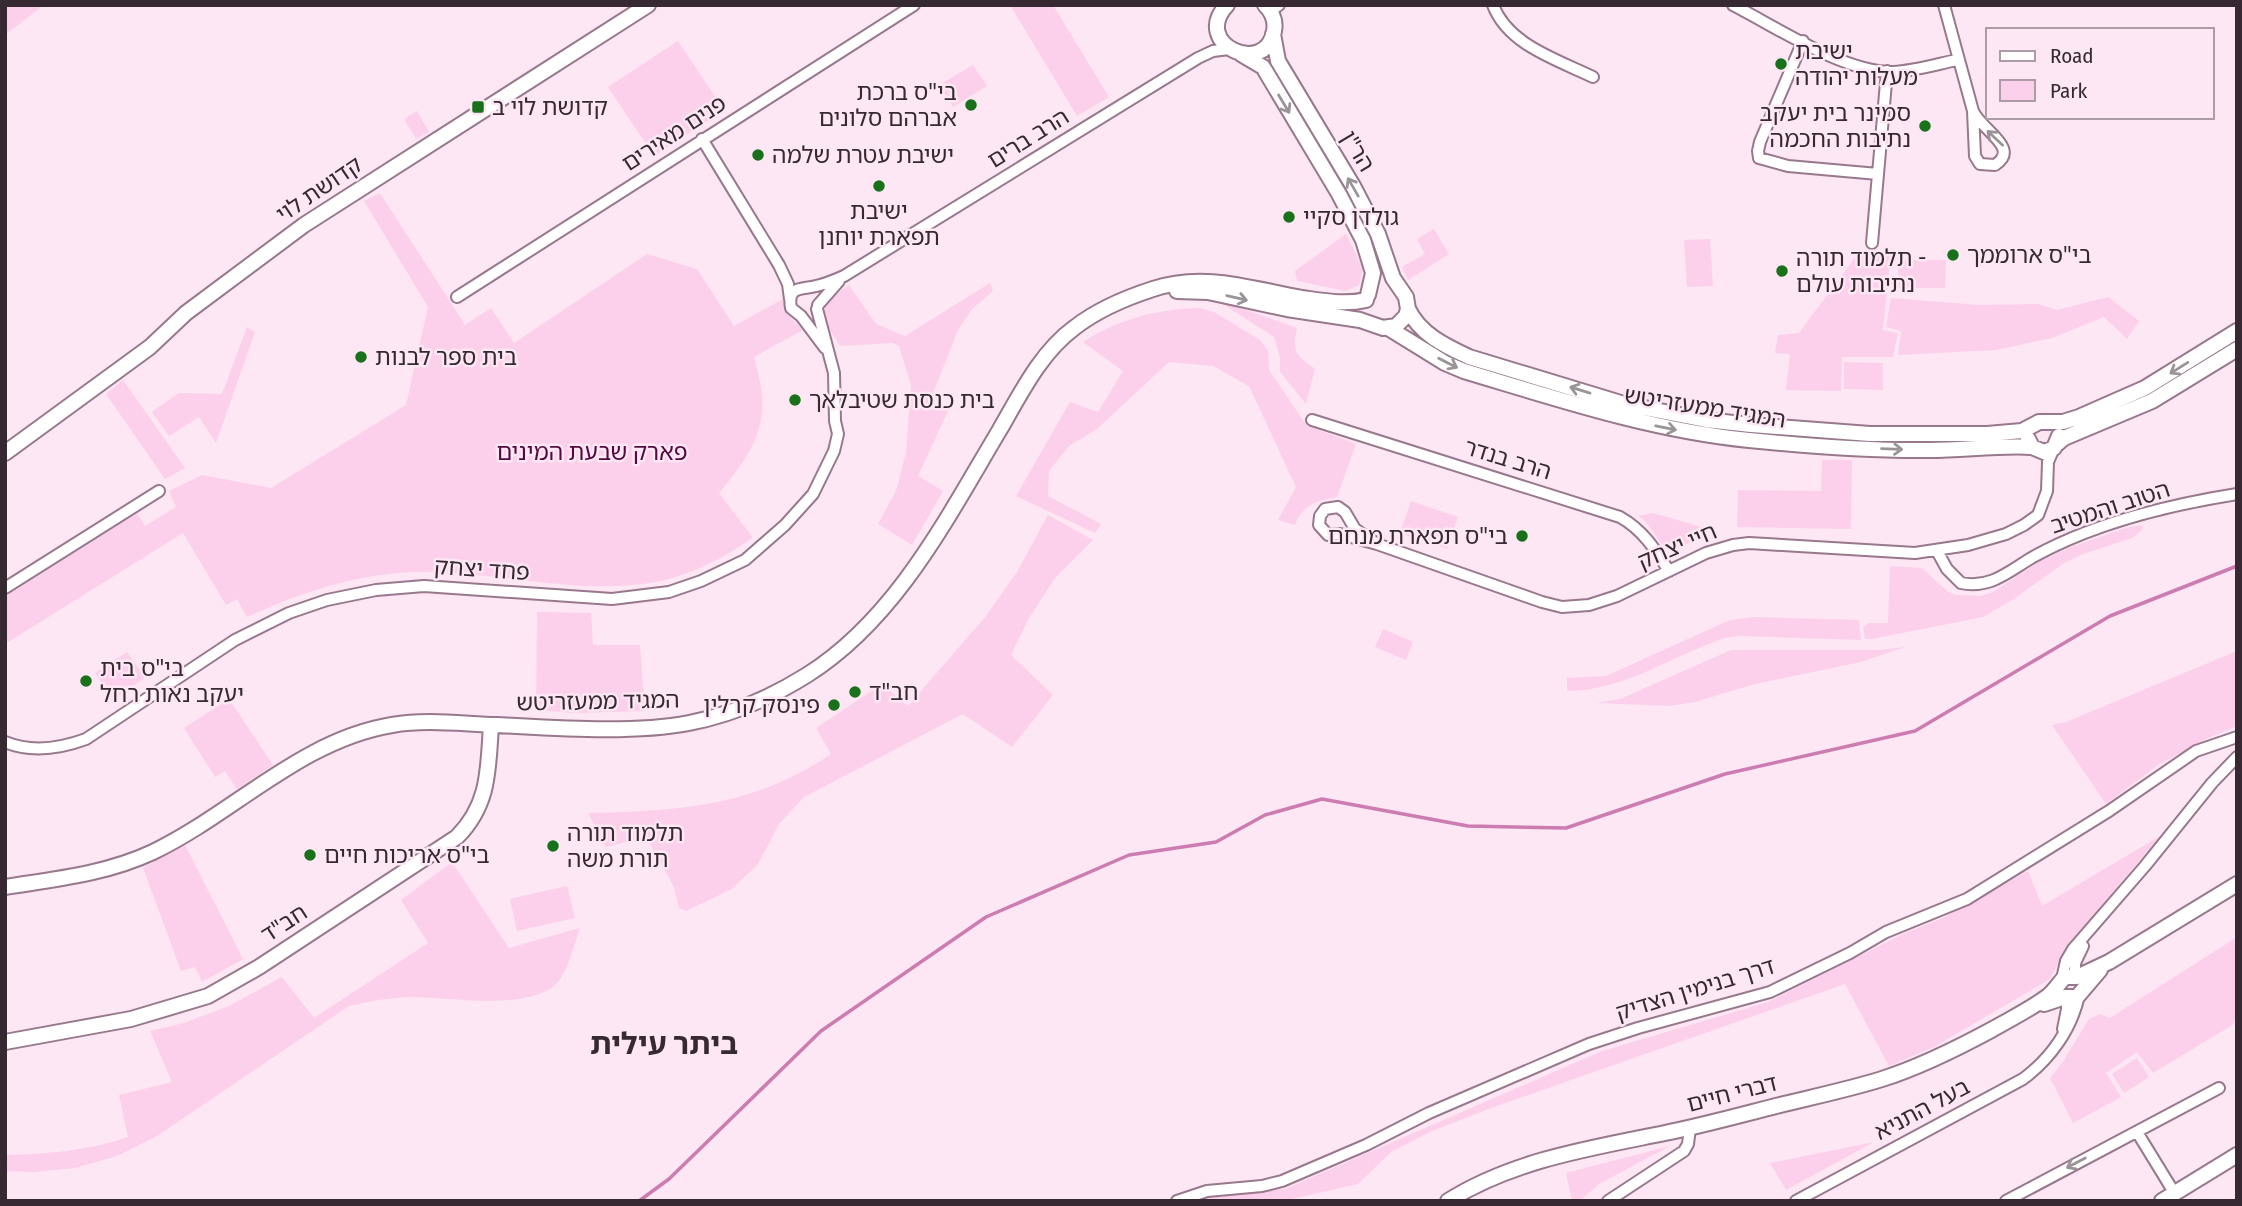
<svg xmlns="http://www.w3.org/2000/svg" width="2242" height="1206" font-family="'Fira Sans Condensed','Noto Sans Hebrew',sans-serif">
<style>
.green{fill:#fccfeb}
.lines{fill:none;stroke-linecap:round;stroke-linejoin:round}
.stream{stroke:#cc7cb0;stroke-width:3.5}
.minor-casing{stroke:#98788c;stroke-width:14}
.tertiary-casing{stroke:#98788c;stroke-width:18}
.minor{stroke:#fff;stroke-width:10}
.tertiary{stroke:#fff;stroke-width:14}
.oneway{stroke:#9a9498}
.poi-dot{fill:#19711c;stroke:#fde7f4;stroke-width:2.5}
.labels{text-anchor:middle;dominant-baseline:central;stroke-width:5;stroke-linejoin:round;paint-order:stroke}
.poi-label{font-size:23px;fill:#362931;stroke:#fde7f4;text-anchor:start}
.street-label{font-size:23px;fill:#362931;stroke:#fde7f4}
.park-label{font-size:23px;fill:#530940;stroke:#fde7f4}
.district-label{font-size:30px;font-weight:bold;fill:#362931;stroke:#fde7f4}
</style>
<rect width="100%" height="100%" fill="#fde7f4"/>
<!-- green -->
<path class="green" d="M5,5H44L5,35Z
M1010,5H1053L1109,97L1077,116Z
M678,41L724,110L654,156L608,87Z
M973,65L987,86L953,107L939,85Z
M417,111L429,132L416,139L404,119Z
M380,193L465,325L491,308L514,343L647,254L697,269L734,326L783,299L787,314L803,330L754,357C757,370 761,383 762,395C766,434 743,465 719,493L753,538C724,557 692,575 656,582C584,595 510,575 438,572C368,570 309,589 247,617L237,599L226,605L183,533L5,644V597L137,513L145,526L176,507L169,491L202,475L271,488L406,405L428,307L364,201Z
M1434,229L1449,254L1408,280L1402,267L1425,254L1417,239Z
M1346,234L1363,269L1359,285L1346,291L1297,281L1295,271Z
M1710,239L1713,286L1687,287L1684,240Z
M1891,251L1883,330L1898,333L1893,357H1842L1841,391L1786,390L1790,354L1775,353L1778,335L1799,333L1859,252Z
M1898,260H1946L1945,288H1898Z
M990,283L993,291L972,309L958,330L930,401L948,411L918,476L943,491L912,545L878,524L896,491L906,452L911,385L899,346L893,343L840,346C820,314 815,308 849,285L876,324L905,336Z
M2108,297L2139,321L2127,339L2104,317L2052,338L1996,350L1898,355L1901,331L1886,327L1891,298L1979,305L2038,304L2057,310Z
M1215,299L1297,328C1292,351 1295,355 1315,369L1306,404L1280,372V357L1274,337Z
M1200,308L1214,312L1260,340L1268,351L1269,370L1307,426L1356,444L1337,497C1315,502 1304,503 1295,525L1278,520L1296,487L1249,386L1213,366L1169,362L1097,429L1069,446L1049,471L1048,496L1101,524L1095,533L1016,496L1070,402L1098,412L1123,371L1083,342C1119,319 1157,309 1200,308Z
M247,327L255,332L216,443L199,417L169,436L152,412L179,393L222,394Z
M1844,362L1883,363V390L1844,389Z
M123,380L185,468L165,479L106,394Z
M1822,460H1852L1851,529L1737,527L1738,490L1821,491Z
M1411,501L1458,517L1447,549L1400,533Z
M1653,513L1698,526L1707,534L1674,550C1658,550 1655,526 1638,516Z
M1048,515L1093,540L1055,578L1028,620L1011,655L1053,695L1012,747L963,714L804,797L779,824L758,864L732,889L686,911L679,908L674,887L646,837L606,847L588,813C679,811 753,807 831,754L816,728L882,684L908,706L986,616L1017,572Z
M2142,525L2143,529L2132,538L2083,554L2064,563L2014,599L1983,617L1872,639H1865L1863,627L1869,623H1888L1890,566L1922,568L1948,592L1956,595L1981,596L1993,592L2040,561L2069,548L2125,528Z
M537,612L591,613L593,645H640L645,711L574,713L536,710Z
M1754,617L1859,620L1861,640L1740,636L1725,638C1673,655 1624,691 1567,691V678L1606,676L1730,620Z
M1383,629L1413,642L1406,660L1375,647Z
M1905,647L1861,662L1755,684L1695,702L1669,706L1597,703L1620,699L1731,650H1880Z
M2237,651V726L2206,739L2158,765L2106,804L2052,725L2066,722Z
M127,652L145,678L113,699L95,673Z
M229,699L273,765L237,789L225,771L215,777L184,728Z
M2160,836L2068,945L2050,979L1934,1047L1889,1066L1845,984L1491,1108L1432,1131L1391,1152L1358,1184L1283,1201H1198L1216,1196L1285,1189L1602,1051L1768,1002L1903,934L1943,918L2028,871L2042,906Z
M185,845L243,959L202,982L195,967L181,971L143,868Z
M452,862L509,948L580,928C574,944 570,965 560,979C537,1014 446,996 408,997C388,998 369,1001 349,1006L157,1136L117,1156L75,1168L34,1172L5,1171V1155C47,1154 88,1151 128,1137L119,1095L172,1082L150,1031L184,1023L229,1006L282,977L314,1018L428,943L401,900Z
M567,886L575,918L517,931L510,899Z
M2237,937V1010L2234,1024L2153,1073L2137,1052L2106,1073L2121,1097L2073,1123L2050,1078L2062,1063L2089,1019L2100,1014L2110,1018Z
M2137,1058L2149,1077L2124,1093L2112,1074Z
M1874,1142L1786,1190L1770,1163Z
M1670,1146L1599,1184L1580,1201H1572L1566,1173Z"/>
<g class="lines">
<!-- stream -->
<path class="stream" d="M639,1201L669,1179L821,1031L986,917L1129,855L1216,842L1265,815L1322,799L1468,826L1566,828L1725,774L1915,731L2110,616L2237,566"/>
<!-- minor casing -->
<g class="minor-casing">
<path id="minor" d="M1493,5C1508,45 1558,60 1593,77
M1733,5C1776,27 1845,73 1893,72C1914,71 1937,64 1957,60
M1944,5L1973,111C1982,131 2021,148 1995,165L1980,164L1975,156L1973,111
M1270,11L1279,5
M1803,41L1760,142L1758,151L1759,158L1788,166L1878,174
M702,139L779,265L788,284L790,299
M1872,243L1887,71
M457,297L914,5
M818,305L839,281
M825,348L801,316L791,308C787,285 802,290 816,286C826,284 835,280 844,276L1198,58L1213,51L1229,49
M1312,420L1620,517C1643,530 1655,549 1669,571
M1377,544L1355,529L1345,512L1338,507L1325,509L1320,516L1319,525L1328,535L1340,534L1377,544L1542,602L1562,607L1589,605L1617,596L1706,553L1733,545L1749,543L1915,553L1968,545L2006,534L2024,525L2038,515L2047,491L2048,462L2054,448
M1937,551L1947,569L1961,583C1991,589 2009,571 2033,557C2094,523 2168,505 2237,494
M5,588L159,491
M5,742C32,753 59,749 86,739L235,640L289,613L327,600L376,590L424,586L612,599L669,592L701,581L745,560L785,525L813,494L834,451L838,434L835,421L834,373L817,309
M2075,976V963L2083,946
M2062,979L2066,961L2073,949L2145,866L2212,783L2237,757
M2063,1029L2067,1009V998
M2137,1132L2175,1194
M1177,1201L1207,1191L1262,1186L1282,1181L1366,1145L1429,1113L1589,1044L1638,1028L1770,992L1850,953L1886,932L1967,899L2109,811L2196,751L2237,737
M1608,1201L1684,1151L1688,1144L1690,1128
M1796,1201L2023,1079C2050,1059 2072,1029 2079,995
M2006,1201L2219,1088"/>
</g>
<!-- tertiary casing -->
<g class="tertiary-casing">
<path id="tertiary" d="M1227,5C1190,44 1266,78 1274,31C1276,21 1272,12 1265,5
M1241,54L1263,67L1339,194L1363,240L1373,273L1368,295
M1177,291L1208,292L1287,309L1360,320L1383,328L1396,326L1406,316L1408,309L1406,297L1393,278L1378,234L1353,186L1278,61L1273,34
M1408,309C1420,334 1445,346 1469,357L1624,404L1706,420L1751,425L1870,434H1987L2022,431L2039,422H2063L2079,417L2145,388L2237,331
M1390,329L1445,363L1464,371C1558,399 1650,430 1749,440C1809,446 1870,451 1930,450C1964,450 1998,445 2032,447
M2028,439L2032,447L2044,452L2054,448L2059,436
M2057,444L2064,438L2152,401L2237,349
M5,453L150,347L186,313L304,225L648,5
M5,887C56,879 106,874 153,852C234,813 301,740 392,725C427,719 462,724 497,725C555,728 632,734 689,723C730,715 772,697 807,675C896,619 947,518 999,431C1020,395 1040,353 1074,328C1097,310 1125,298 1153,289C1205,272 1251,289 1302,298C1324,301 1345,305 1366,300
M2044,1004L2065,997H2077L2100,970
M5,1042L131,1019L208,996L259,967L457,837C490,804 488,768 491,725
M1448,1201C1513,1160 1591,1148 1665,1133C1705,1125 1744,1114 1784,1104C1817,1096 1850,1089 1882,1079C1920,1067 1958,1048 1993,1029C2012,1018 2031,1009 2048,996C2055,990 2059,983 2065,977H2077L2109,962L2237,884
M2162,1201L2237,1155"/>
</g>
<!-- minor -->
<use href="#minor" class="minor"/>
<!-- tertiary -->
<use href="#tertiary" class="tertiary"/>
</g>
<!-- one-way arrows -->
<defs><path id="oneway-shaft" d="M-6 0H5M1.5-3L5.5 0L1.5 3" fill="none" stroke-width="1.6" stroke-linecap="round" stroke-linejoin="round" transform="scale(1.75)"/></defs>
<g class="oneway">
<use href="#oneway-shaft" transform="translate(1284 104) rotate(59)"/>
<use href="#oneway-shaft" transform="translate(1995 138) rotate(-137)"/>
<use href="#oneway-shaft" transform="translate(1353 187) rotate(-120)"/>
<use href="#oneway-shaft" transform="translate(1237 298) rotate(13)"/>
<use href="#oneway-shaft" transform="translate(1448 363) rotate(27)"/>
<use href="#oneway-shaft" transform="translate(2179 368) rotate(148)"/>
<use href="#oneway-shaft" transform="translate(1580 390) rotate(-163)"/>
<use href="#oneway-shaft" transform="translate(1666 428) rotate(11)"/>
<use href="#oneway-shaft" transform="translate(1892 449) rotate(2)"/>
<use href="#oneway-shaft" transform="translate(2076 1163) rotate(152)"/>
</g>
<!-- markers -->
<g class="poi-dot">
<circle cx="1781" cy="64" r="7"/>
<circle cx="971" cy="105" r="7"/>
<rect x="471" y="100" width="14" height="14" rx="3.5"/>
<circle cx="1925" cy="126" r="7"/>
<circle cx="758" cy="155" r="7"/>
<circle cx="879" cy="186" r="7"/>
<circle cx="1289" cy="217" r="7"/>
<circle cx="1953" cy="255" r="7"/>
<circle cx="1782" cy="271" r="7"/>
<circle cx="361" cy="357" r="7"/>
<circle cx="795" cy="400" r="7"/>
<circle cx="1522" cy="536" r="7"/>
<circle cx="86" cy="681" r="7"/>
<circle cx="855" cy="692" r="7"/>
<circle cx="834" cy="705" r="7"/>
<circle cx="553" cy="846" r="7"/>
<circle cx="310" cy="855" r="7"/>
</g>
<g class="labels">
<!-- poi labels -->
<g class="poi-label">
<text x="1795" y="51">ישיבת<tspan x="1795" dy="26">מעלות יהודה</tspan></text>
<text x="957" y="92" text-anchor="end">בי"ס ברכת<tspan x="957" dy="26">אברהם סלונים</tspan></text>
<text x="492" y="107">קדושת לוי ב</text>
<text x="1911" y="113" text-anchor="end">סמינר בית יעקב<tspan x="1911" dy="26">נתיבות החכמה</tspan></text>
<text x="772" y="155">ישיבת עטרת שלמה</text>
<text x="879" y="211" text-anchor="middle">ישיבת<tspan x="879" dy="26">תפארת יוחנן</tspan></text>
<text x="1303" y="217">גולדן סקיי</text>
<text x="1967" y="255">בי"ס ארוממך</text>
<text x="1796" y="258">תלמוד תורה -<tspan x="1796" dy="26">נתיבות עולם</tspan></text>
<text x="375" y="357">בית ספר לבנות</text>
<text x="809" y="400">בית כנסת שטיבלאך</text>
<text x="1508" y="536" text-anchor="end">בי"ס תפארת מנחם</text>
<text x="100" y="668">בי"ס בית<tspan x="100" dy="26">יעקב נאות רחל</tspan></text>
<text x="869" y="692">חב"ד</text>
<text x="820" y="705" text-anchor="end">פינסק קרלין</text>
<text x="567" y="833">תלמוד תורה<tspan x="567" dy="26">תורת משה</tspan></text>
<text x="324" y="855">בי"ס אריכות חיים</text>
</g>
<!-- street labels -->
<g class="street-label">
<text transform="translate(674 133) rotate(-33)">פנים מאירים</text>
<text transform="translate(1028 138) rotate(-32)">הרב ברים</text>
<text transform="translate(1358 151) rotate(59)">הר"ן</text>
<text transform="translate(319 189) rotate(-34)">קדושת לוי</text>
<text transform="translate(1705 407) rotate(9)">המגיד ממעזריטש</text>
<text transform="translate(1508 459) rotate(17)">הרב בנדר</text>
<text transform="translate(2110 507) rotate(-18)">הטוב והמטיב</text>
<text transform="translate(1677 546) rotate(-23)">חיי יצחק</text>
<text transform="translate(482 569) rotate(4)">פחד יצחק</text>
<text transform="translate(598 701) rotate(-1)">המגיד ממעזריטש</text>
<text transform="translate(284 923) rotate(-33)">חב"ד</text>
<text transform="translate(1695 989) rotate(-17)">דרך בנימין הצדיק</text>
<text transform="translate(1732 1093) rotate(-14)">דברי חיים</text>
<text transform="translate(1922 1109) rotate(-28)">בעל התניא</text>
</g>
<!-- park labels -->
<g class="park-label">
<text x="592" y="452">פארק שבעת המינים</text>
</g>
<!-- district labels -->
<g class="district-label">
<text x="664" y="1044">ביתר עילית</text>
</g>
</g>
<!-- border -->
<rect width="2242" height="1206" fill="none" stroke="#362931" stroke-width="14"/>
<!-- legend -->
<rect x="1986" y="28" width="228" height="91" fill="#fde7f4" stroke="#ad9ba6" stroke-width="2"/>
<rect x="2000" y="51" width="35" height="10" fill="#ffffff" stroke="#ad9ba6" stroke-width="2"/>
<text x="2050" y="63" font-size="21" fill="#362931">Road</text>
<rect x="2000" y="80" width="35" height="21" fill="#fccfeb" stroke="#ad9ba6" stroke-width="2"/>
<text x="2050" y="98" font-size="21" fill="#362931">Park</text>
</svg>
